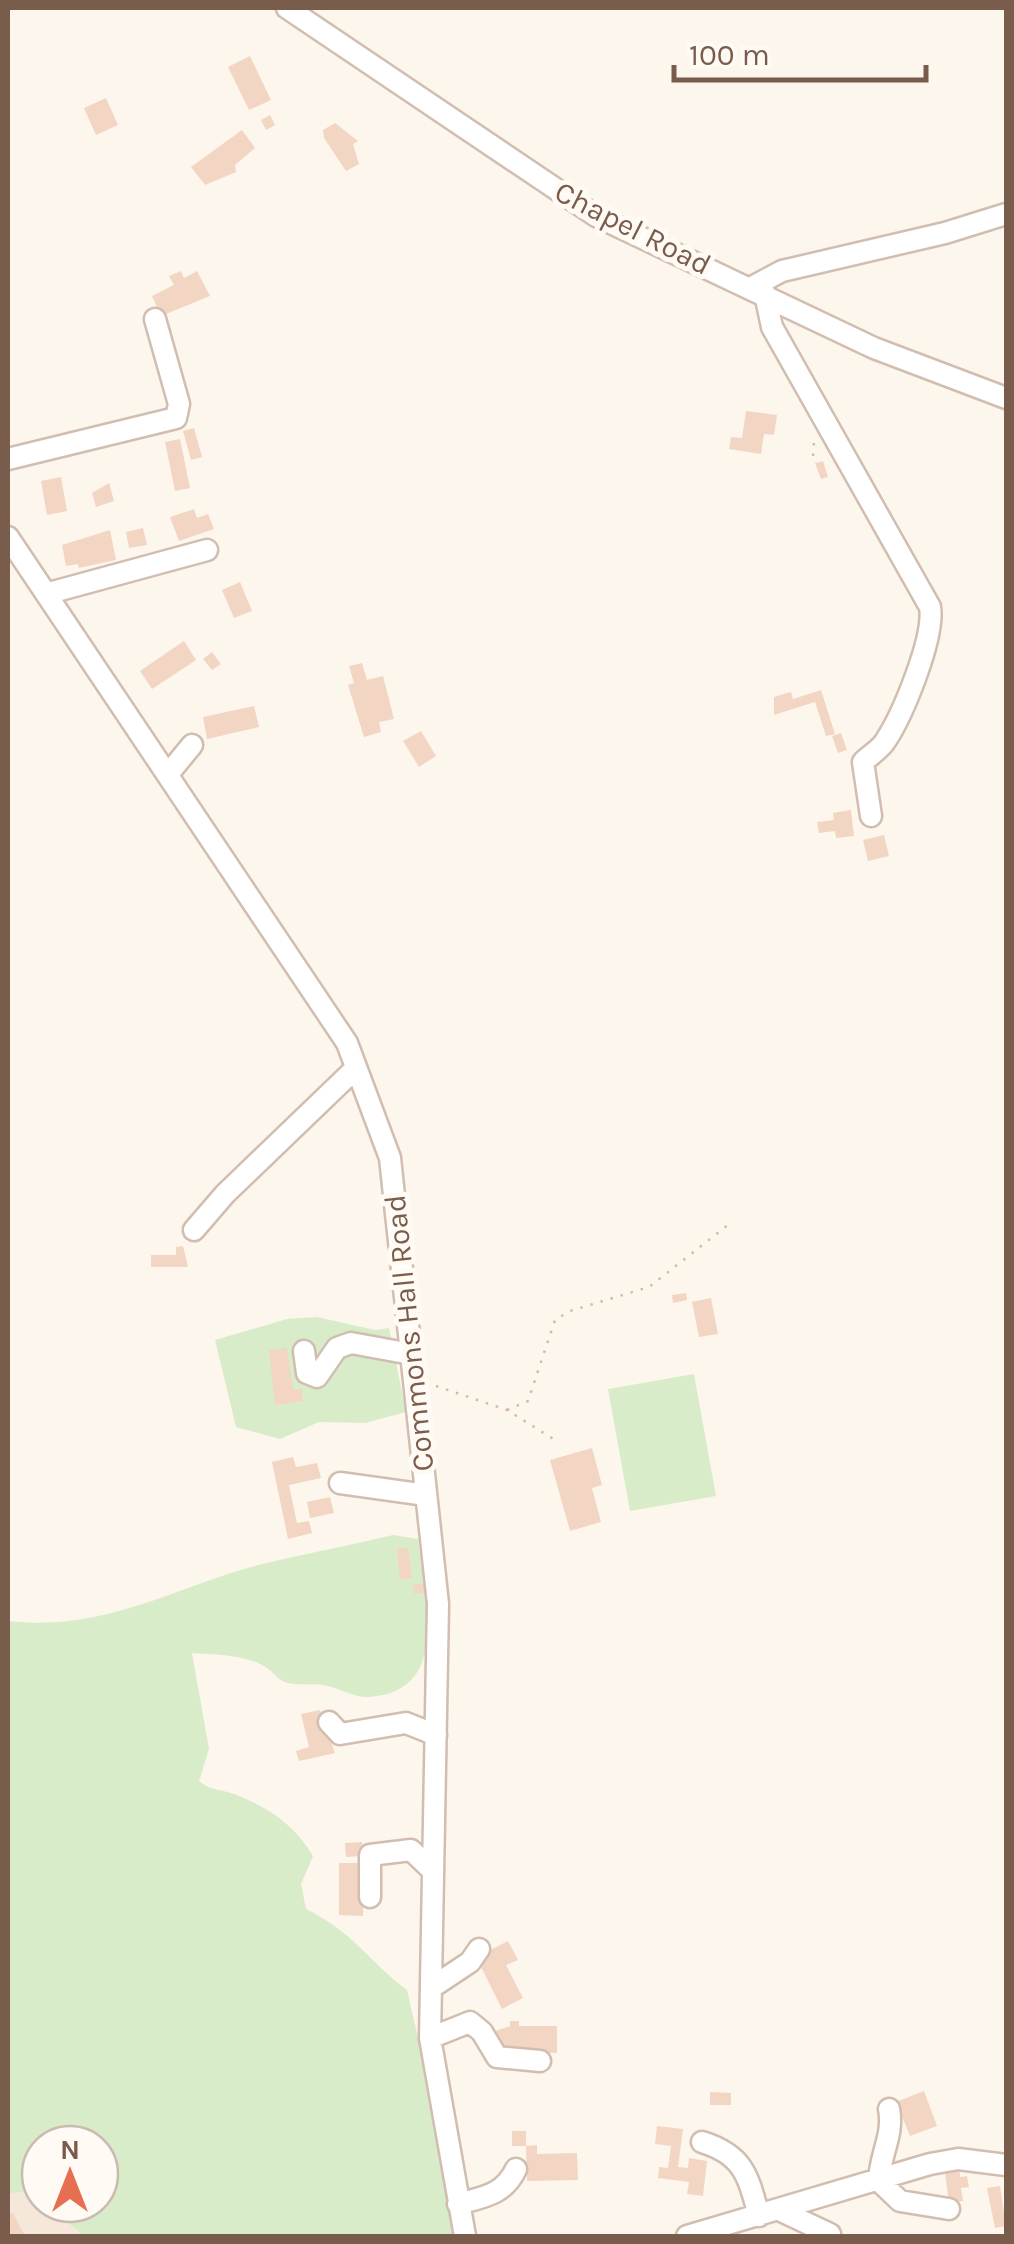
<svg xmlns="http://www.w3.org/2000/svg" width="1014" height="2244" font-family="Karla,sans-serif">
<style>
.residential{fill:#f5e8da}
.green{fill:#d8ecc9}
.building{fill:#f3d5c3}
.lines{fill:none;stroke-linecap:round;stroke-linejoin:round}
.minor-casing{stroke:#d1beb0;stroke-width:25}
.path{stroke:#d9b8a5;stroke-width:2.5;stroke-dasharray:2.5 8;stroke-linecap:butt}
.minor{stroke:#fff;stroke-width:20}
.labels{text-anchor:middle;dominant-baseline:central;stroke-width:10;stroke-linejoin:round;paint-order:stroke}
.street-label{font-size:30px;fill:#7a5c4d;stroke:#fffaf3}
</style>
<rect width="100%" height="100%" fill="#fdf6ec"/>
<!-- residential -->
<path class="residential" d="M8,2162L40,2179V2204H86L146,2236H8Z"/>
<!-- green -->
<path class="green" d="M317,1317L375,1330L389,1328L406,1412L365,1423L319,1422L280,1439L236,1427L215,1340L287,1319Z
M694,1374L716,1496L630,1511L608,1389Z
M393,1535L418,1539C424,1596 453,1692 369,1697C355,1698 338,1688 324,1685C312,1683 296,1686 285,1682C278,1680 273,1672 267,1668C245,1654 217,1655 192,1653L209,1749L199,1781C211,1791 220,1789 234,1794C268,1807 295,1825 313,1856L301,1884L306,1909C355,1933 368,1961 407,1990L464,2236H85L43,2204H100V2144H40V2202L27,2192L8,2193V1621C104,1632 170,1589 258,1565C303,1554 348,1546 393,1535Z"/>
<!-- building -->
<path class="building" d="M250,56L271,100L249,110L228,67Z
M106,98L118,125L96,135L84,108Z
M270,115L275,125L266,130L261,120Z
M335,123L358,141L353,144L359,164L346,171L324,138L323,130Z
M242,130L255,148L235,165L236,172L205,185L191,167Z
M181,271L184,278L197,271L210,296L161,316L152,296L174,285L169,276Z
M746,411L777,415L774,435L764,434L761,454L729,449L731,437L742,438Z
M194,428L202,457L191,460L183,431Z
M180,439L190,488L175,491L165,442Z
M823,461L828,477L821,479L815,463Z
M61,477L67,511L47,515L41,481Z
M109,483L114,501L96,507L92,493Z
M194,509L197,518L208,514L214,529L179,541L170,517Z
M143,528L147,545L129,548L126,532Z
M110,530L116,560L79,568L78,564L66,566L62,545Z
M240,582L252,611L234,618L222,590Z
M184,641L196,660L152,689L140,671Z
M212,652L221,664L212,670L203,659Z
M362,663L367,680L383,676L394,719L379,722L381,732L364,737L348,685L354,683L349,666Z
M821,690L835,734L826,736L815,702L774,715V697L791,692L793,699Z
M254,706L259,727L207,739L203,717Z
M421,731L436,756L419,767L403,741Z
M841,733L847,750L838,753L832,736Z
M851,810L854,836L836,838L835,831L819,833L817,822L834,820L833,813Z
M884,835L889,856L868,861L863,840Z
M183,1246L188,1267H151V1255H176V1247Z
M686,1293L687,1300L673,1303L672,1295Z
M711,1298L718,1334L699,1337L692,1302Z
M287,1348L293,1390L302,1389L303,1401L275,1405L269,1350Z
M592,1448L602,1485L592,1488L601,1522L570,1531L550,1460Z
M293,1457L296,1467L317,1463L321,1478L289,1485L297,1523L309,1521L312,1533L288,1539L272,1462Z
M330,1497L334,1513L310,1518L307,1502Z
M408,1548L412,1578L400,1579L397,1549Z
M427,1582L429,1591L414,1594L413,1585Z
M320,1710L335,1753L299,1761L296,1751L309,1747L301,1714Z
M362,1842L363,1856L346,1857L345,1843Z
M339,1863H364L363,1916L339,1915Z
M508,1941L518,1960L506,1965L523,1998L502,2009L476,1957Z
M510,2021H519V2026H557V2053H502V2046H493L492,2032L510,2026Z
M924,2091L937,2126L910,2136L896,2102Z
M710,2092L731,2093V2105H710Z
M657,2126L683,2129L678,2167L688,2168L689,2158L707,2161L703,2196L687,2194L689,2182L658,2178L659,2167L668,2168L671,2146L655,2144Z
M512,2131H526V2146H512Z
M537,2145V2154L577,2153L578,2180L527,2181L526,2146Z
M959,2164L960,2177L967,2176L969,2187L961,2188L963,2201L949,2203L944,2166Z
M1000,2186L1006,2226L995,2228L987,2188Z
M13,2213L25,2236H8V2215Z"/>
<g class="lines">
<!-- minor casing -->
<g class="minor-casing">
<path id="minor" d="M287,8L596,216L874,348L1006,398
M752,287L782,271L945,233L1006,214
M765,294L772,327L930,607C935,637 903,714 886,740C881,749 870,755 863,762L871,816
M8,459L176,418L179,404L155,319
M8,537L347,1043L390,1158L438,1604L430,2038L465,2236
M49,593L207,550
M169,773L192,745
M194,1230L225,1194L356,1068
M304,1351L307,1373L317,1377L337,1348L351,1343L411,1354
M340,1483L426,1495
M329,1722L340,1734L406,1723L436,1735
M370,1897V1855L411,1850L433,1871
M431,1988L470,1962L479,1949
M430,2038L470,2022L482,2032L497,2057L540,2061
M889,2109C894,2136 880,2153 879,2181L900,2201L949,2209
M702,2142C744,2155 748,2176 759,2216
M458,2204C483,2197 504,2195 516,2169
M779,2210L830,2234
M687,2236L930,2164L958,2159L1006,2165"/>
</g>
<!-- path -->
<path class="path" d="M813,456L814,442
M436,1386L507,1410L555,1440
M507,1410L528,1401L555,1320L570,1311L649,1287L729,1224"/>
<!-- minor -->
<use href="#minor" class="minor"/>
</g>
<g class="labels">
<!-- street labels -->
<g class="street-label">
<text transform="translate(633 228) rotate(27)">Chapel Road</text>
<text transform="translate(409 1333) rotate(-96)">Commons Hall Road</text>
</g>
</g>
<!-- border -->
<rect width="1014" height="2244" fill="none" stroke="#7a5c4d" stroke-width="20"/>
<!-- north arrow -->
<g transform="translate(70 2174)"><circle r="48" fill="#fffaf3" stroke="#cabbb1" stroke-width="2.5"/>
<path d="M0-8L18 38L0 25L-18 38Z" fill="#e76f51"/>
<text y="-15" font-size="28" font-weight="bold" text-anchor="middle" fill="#7a5c4d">N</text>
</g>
<!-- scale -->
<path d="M674 65v15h252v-15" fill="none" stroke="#7a5c4d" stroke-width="5"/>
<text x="689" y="65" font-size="30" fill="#7a5c4d" stroke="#fffaf3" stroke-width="8" paint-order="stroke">100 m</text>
</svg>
